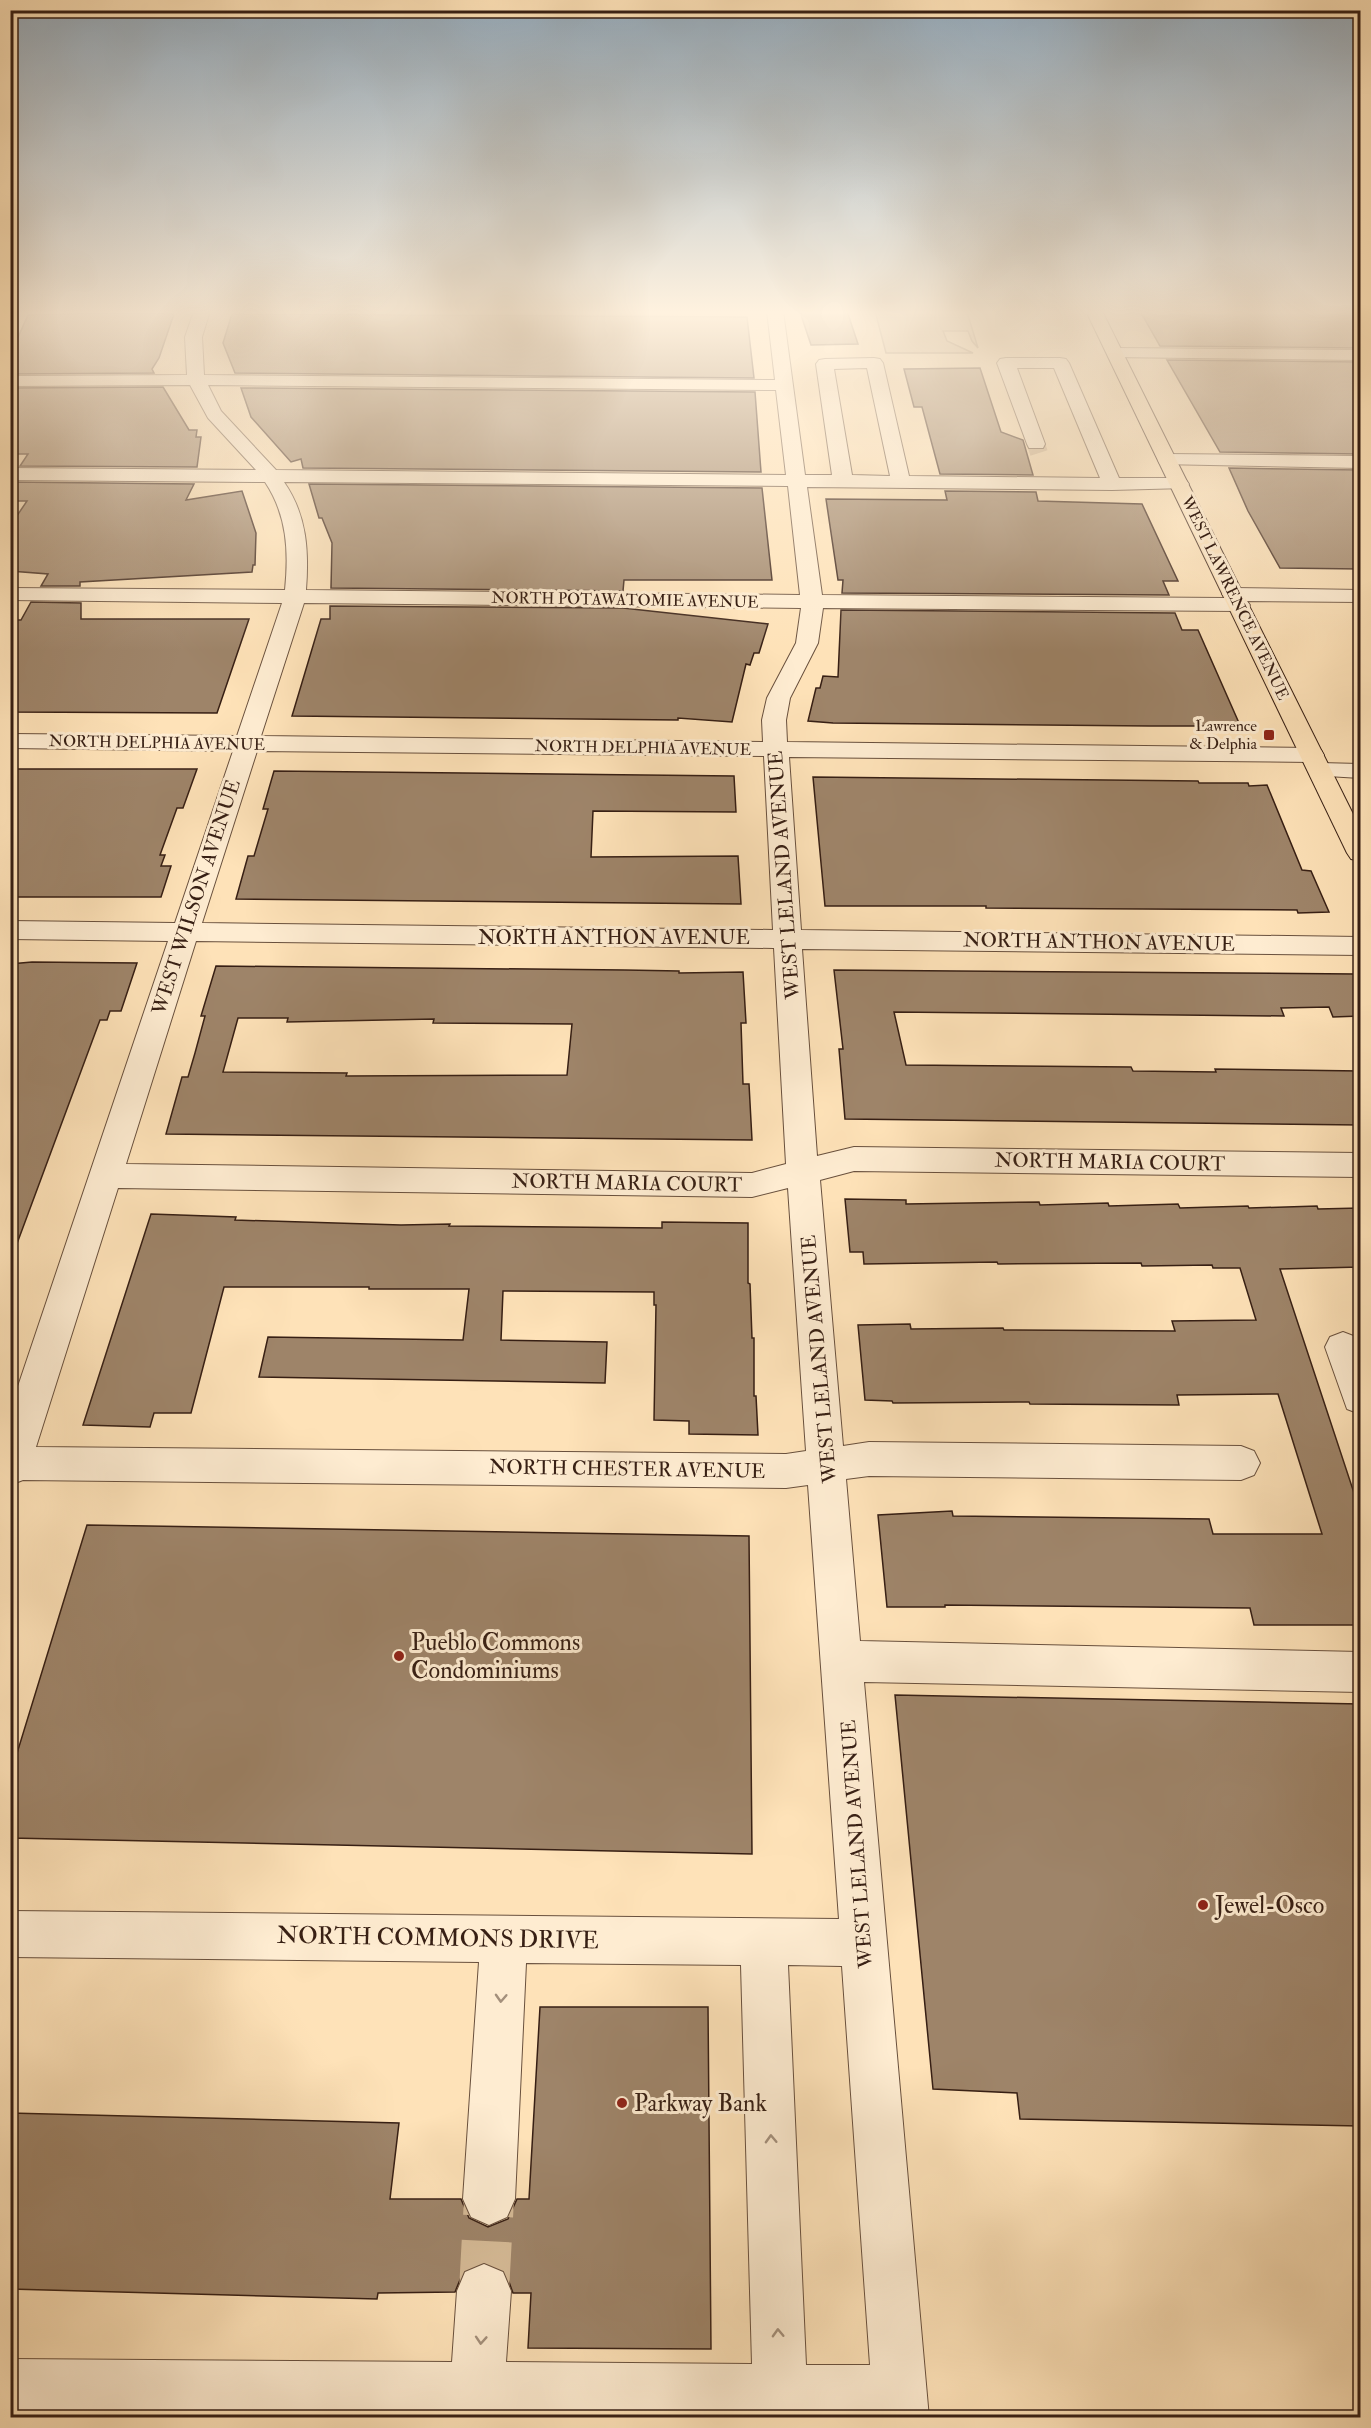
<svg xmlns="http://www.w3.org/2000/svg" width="1371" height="2428" font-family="'IM FELL Double Pica',serif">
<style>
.green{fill:#dcc19c;stroke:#8a7058;stroke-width:1.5}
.building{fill:#9e8469;stroke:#371f14;stroke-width:1.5;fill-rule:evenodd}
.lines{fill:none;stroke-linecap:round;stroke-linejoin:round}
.minor-tunnel-far1{stroke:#d6bb97;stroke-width:18;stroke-dasharray:18 9;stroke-linecap:butt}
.minor-tunnel{stroke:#d6bb97;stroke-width:50;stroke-dasharray:50 25;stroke-linecap:butt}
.minor-casing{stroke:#69503d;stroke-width:2}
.major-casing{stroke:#371f14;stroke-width:2}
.minor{fill:#feecd1;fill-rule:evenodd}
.major{fill:#fee2b8;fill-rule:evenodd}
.oneway{stroke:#a4907c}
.poi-dot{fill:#8f2418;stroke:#feecd1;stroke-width:2}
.labels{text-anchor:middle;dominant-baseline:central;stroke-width:6;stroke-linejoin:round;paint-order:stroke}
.far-street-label{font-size:16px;fill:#371f14;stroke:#feecd1}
.far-poi-label{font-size:16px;fill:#371f14;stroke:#feecd1;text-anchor:end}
.street-label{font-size:20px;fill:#371f14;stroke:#feecd1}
.near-poi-label{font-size:24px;fill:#371f14;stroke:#feecd1;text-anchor:start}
.near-street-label{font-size:24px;fill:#371f14;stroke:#feecd1}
</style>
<rect width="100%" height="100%" fill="#fee2b8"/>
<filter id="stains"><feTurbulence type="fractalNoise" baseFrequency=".00333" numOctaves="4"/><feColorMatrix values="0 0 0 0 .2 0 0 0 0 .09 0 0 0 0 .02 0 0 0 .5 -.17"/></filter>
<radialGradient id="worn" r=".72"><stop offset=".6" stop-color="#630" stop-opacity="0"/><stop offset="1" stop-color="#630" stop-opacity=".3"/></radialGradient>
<!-- green -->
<path class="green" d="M875,311H1037L967,312L978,348L972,341L968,331H943L947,341L973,353H886Z"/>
<!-- building -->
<path class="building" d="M804,311H847L858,344L811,345L800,312Z
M1140,311H1360V348L1160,346Z
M110,313L174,314L159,358L152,369L154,373L10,374V355L28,315Z
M232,314L747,317L754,378L235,373L223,343Z
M1167,360L1360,362V454L1220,452Z
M980,368L1001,432L1023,440L1033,475L940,474L922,407H914L904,369Z
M163,387L189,430H197L196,437H201L197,467L20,466L28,454H10V388Z
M241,388L755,392L761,472L303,468L301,459L291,462L251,417Z
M1229,468L1360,470V569L1280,568L1248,511Z
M10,482L194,484L186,500L242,491L256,533L255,565H253L252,572L80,582V586H41L48,574L10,571V526L27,501H10Z
M309,484L762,488L772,580H624L623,591L331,588L332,543L322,518H319Z
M945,491L1036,492L1038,501L1142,504L1178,581H1163L1169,595L842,593L843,580H838L826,499L947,500Z
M31,602L81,603V619H249L217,713L10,712V620H21Z
M330,606L623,608L768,624L759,653H754L750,665L746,664L732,722L678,718V720L292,716L321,619H330Z
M841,610L1175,613L1182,630H1198L1239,723H1222L1224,726H1150L833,723L808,721L816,688H820L823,676L838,677Z
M10,769H197L183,808H177L160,855H165L161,866H171L161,897H10Z
M274,771L734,776L736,812L593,811L591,857L738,856L741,904L236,899L248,856H254L268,809H263Z
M813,777L1198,781L1199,783H1248L1249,786L1267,785L1302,870L1311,871L1329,912L1298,913L1297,910L986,908V906H825Z
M32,962L137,963L121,1011H110L107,1020H100L12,1257L10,964Z
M216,966L625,970L679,971V973L743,972L746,1023H741L743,1084H749L752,1140L166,1134L182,1077H188L195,1053L205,1016H201ZM238,1018H288L287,1022L434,1019L433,1023L572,1024L567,1075L346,1076L347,1073L223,1072Z
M834,970L1355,974L1360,986V1016L1333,1017L1329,1007L1281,1008L1284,1016L894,1012L906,1065L1131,1067L1133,1071L1216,1072L1215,1069L1360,1071V1125L845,1119L839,1049H843Z
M845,1199L906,1200V1204L1039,1202L1040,1205L1108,1203L1109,1206L1178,1204L1180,1208L1248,1206L1249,1208L1317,1206L1318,1209L1360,1208V1267L1280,1269L1360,1511V1625H1254L1250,1608L945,1605V1607H887L878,1515L952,1511L953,1516L1209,1519L1213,1534H1322L1278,1394L1177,1395L1179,1405L1030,1404L1029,1402L893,1403L892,1401L865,1400L858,1325L910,1324L911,1329L1003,1328L1004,1330L1175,1331L1172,1321L1256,1320L1240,1268H1213L1212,1265L1142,1266L1141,1263L998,1264L997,1262L864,1264L863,1252H850Z
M151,1214L236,1217L235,1220L401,1225L450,1224L449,1226L662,1228V1222L748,1223V1283L750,1284L752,1338H754V1396H756L758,1435L689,1434V1421L654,1420L656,1305H654V1292L503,1291L501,1340L607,1342L605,1383L259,1377L268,1337L463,1340L469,1289H369V1287H224L191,1413H154L150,1427L83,1425Z
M87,1525L749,1536L752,1854L10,1838V1776Z
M895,1695L1360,1704V2126L1020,2119L1017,2093L933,2089Z
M540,2007H708L711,2349L528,2348L531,2293H513L505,2271L485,2262L464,2270L455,2292L378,2293L377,2299L10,2289V2113L399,2123L390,2199H461L469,2218L488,2227L508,2219L517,2199H529Z"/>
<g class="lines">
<!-- minor-tunnel-far1 -->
<path class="minor-tunnel-far1" d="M1036,444L1039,453"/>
<!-- minor-tunnel -->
<path class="minor-tunnel" d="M484,2291L489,2199"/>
<!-- minor casing -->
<g class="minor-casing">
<path id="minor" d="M194,311H210L202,337L204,375L775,380L767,311H783L805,475H832L816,364L819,360L825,359L874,358L880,359L883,363L909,476L1100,478L1054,368H1017L1045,444L1043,448H1029L1027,444L997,363L1000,359L1006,358H1060L1066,359L1069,363L1119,478H1179L1186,480L1189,484L1186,488L1112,490L807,487L822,595L1225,598L1222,594L1225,589L1233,588L1360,590V602L1247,601L1250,605L1247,610L1239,611L823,608L818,643L790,698L786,720L787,742L1312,748L1321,750L1324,755L1321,760L1312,762L789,757L801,930L1360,937V955L802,949L817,1156L854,1147L1360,1153V1177L854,1171L820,1180L843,1446L869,1442L1241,1446L1254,1451L1260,1463L1254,1475L1241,1480L869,1476L846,1479L860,1641L1360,1652V1692L864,1682L929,2418H447L10,2413V2359L452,2362L457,2291L465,2272L484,2264L503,2272L511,2291L506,2362L752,2364L741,1965L526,1963L515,2199L507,2217L489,2225L471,2217L463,2199L479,1962L10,1957V1911L839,1919L808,1485L786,1488L23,1480L10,1485V1410L168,941L10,939V921L175,923L233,751L10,748V734L237,736L282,603L10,600V588L285,590C289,551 287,515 265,482L10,480V468L256,470L208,418L190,385L10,386V376L187,375L185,337ZM867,368L890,476L852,475L834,369ZM208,385L776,390L786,475L276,470L221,411ZM284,482L788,486L800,595L306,590C309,551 307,515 284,482ZM304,603L801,608L796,643L767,698L762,720L763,742L261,736ZM257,751L764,756L773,930L202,923ZM196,941L774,948L786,1164L752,1173L126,1164ZM118,1188L752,1197L788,1188L806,1451L786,1454L36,1447ZM788,1965L842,1966L870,2365H806Z
M1115,348L1360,350V360L1109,357L1107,353L1109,349Z
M1167,454L1360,456V468L1160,464L1158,460L1160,456Z
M1320,763L1360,764V778L1311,775L1308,770L1311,765Z
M1343,1332L1356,1337L1360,1347V1414L1347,1409L1325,1347L1330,1337Z"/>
</g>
<!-- major casing -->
<g class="major-casing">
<path id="major" d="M1086,311H1102L1360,828V861L1351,859L1347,853Z"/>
</g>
<!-- minor -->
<use href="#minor" class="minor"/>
<!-- major -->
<use href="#major" class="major"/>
</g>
<!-- one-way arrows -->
<defs><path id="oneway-chevron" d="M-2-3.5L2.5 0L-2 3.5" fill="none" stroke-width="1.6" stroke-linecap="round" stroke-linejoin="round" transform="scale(1.5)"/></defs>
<g class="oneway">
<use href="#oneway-chevron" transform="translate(501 1998) rotate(93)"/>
<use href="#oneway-chevron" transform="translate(771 2139) rotate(-92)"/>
<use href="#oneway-chevron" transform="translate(778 2333) rotate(-92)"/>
<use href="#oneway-chevron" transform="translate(481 2340) rotate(94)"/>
</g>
<!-- sky -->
<linearGradient id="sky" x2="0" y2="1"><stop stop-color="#95acbe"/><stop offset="0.48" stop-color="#fff2df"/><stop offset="1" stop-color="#fff2df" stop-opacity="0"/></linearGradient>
<rect width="1371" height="651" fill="url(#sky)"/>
<!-- markers -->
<g class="poi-dot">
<rect x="1263" y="729" width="12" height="12" rx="3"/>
<circle cx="399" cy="1656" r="6"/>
<circle cx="1203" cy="1905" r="6"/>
<circle cx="622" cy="2103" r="6"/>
</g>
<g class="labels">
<!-- far-street labels -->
<g class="far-street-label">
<text transform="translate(1235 598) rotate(64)">WEST LAWRENCE AVENUE</text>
<text transform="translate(625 600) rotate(1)">NORTH POTAWATOMIE AVENUE</text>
<text transform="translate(157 743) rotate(1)">NORTH DELPHIA AVENUE</text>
<text transform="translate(643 748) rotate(1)">NORTH DELPHIA AVENUE</text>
</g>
<!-- far-poi labels -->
<g class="far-poi-label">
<text x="1257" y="726">Lawrence<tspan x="1257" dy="18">&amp; Delphia</tspan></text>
</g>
<!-- street labels -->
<g class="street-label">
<text transform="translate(784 875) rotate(-94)">WEST LELAND AVENUE</text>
<text transform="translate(196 897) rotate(-72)">WEST WILSON AVENUE</text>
<text x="614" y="937">NORTH ANTHON AVENUE</text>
<text transform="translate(1099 942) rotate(1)">NORTH ANTHON AVENUE</text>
<text transform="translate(1110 1162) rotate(1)">NORTH MARIA COURT</text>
<text transform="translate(627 1183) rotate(1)">NORTH MARIA COURT</text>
<text transform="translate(819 1359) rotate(-95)">WEST LELAND AVENUE</text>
<text transform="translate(627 1469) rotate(1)">NORTH CHESTER AVENUE</text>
<text transform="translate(857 1844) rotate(-94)">WEST LELAND AVENUE</text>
</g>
<!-- near-poi labels -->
<g class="near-poi-label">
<text x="411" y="1642">Pueblo Commons<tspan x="411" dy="28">Condominiums</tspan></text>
<text x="1215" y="1905">Jewel-Osco</text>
<text x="634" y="2103">Parkway Bank</text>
</g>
<!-- near-street labels -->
<g class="near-street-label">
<text transform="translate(438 1938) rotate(1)">NORTH COMMONS DRIVE</text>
</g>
</g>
<!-- margin -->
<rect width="1371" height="2428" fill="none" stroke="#fee2b8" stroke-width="36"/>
<rect x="12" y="12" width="1347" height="2404" fill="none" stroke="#371f14" stroke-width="3"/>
<rect x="18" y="18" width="1335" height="2392" fill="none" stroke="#371f14" stroke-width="1.5"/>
<rect width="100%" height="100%" filter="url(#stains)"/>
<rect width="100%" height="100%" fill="url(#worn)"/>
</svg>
